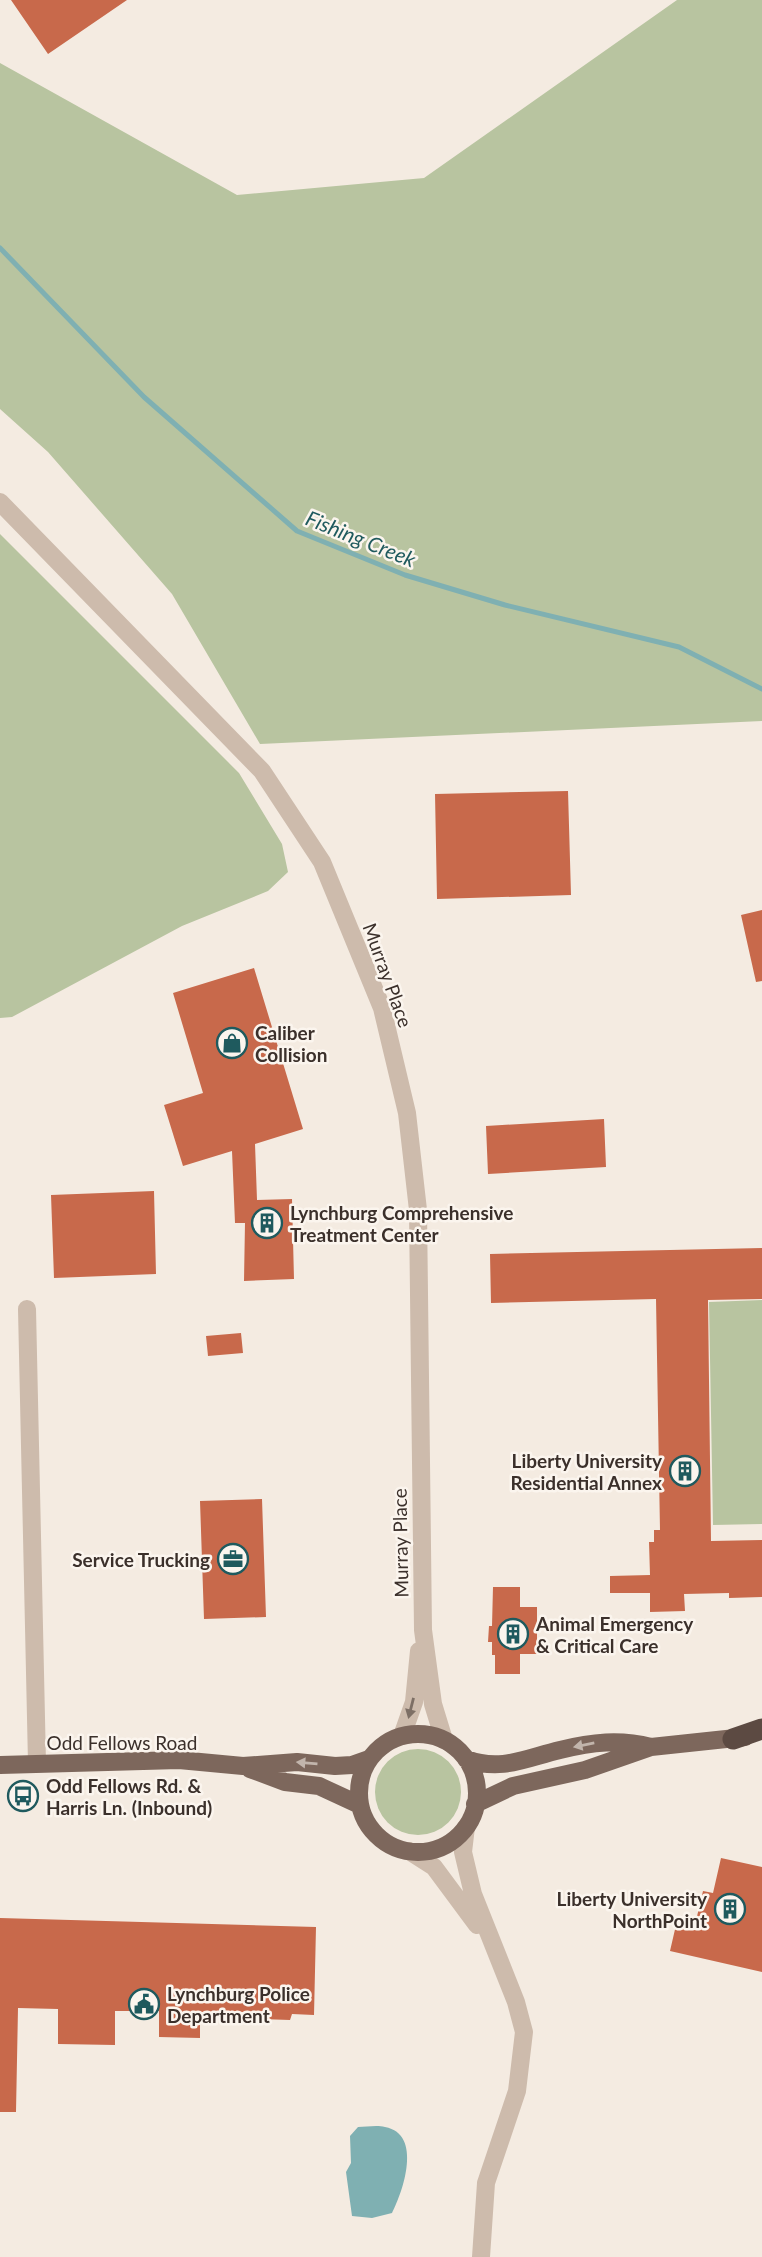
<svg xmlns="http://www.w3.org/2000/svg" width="762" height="2257" font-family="Lato,sans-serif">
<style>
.green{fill:#b8c4a0}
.water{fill:#7fb0b2}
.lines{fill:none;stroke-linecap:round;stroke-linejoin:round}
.stream{stroke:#7fb0b2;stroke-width:5}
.building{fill:#c8694b}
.minor{stroke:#cdbbac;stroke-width:18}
.major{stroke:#7d675c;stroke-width:18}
.highway{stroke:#5c4a42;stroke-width:21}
.oneway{fill:#7d6f65}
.oneway2{fill:#c2b5ac}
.labels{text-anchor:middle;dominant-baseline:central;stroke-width:5;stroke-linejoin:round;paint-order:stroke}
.street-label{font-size:19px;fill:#3b302b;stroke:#fbf5ee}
.poi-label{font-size:19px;font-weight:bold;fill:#3b302b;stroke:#fbf5ee;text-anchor:start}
.water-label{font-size:21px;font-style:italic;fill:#1f5a5e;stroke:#fbf5ee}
</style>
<rect width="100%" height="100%" fill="#f4ebe1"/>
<!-- green -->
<path class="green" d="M677,0H762V721L260,744L172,594L48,452L0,409V63L237,195L424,178Z
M0,534L239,773L282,844L288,872L268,891L182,926L12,1017L0,1018Z
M762,1300V1524L713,1525L709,1302Z
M375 1792a43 43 0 1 1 86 0a43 43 0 1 1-86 0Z"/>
<!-- water -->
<path class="water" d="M358,2127C366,2127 377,2125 385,2127C423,2134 403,2192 392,2213L372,2218L352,2216L346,2172L351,2163L350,2136Z"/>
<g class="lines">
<!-- stream -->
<path class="stream" d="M0,248L144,397L297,531L405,575L505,605L679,647L762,689"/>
</g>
<!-- building -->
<path class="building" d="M11,0H127L48,54Z
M568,791L571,895L437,899L435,794Z
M762,910V981L756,982L741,915Z
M254,968L303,1129L255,1144L257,1200L292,1199L294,1279L244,1281L245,1223H235L232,1151L183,1166L164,1105L203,1093L173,993Z
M604,1119L606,1167L488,1174L486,1126Z
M154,1191L156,1274L54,1278L51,1195Z
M762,1248V1299L708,1300L711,1541L762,1540V1597L729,1598V1593L684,1594L685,1611L650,1612V1593H610V1576L650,1575L649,1542H654V1530H660L656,1299L491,1303L490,1254Z
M241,1333L243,1353L208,1356L206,1336Z
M262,1499L266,1617L204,1619L200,1501Z
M493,1587H520V1607H537V1654H520V1674H495V1655H492V1642H488L489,1626H492Z
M721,1858L762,1867V1972L670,1951L676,1925L694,1929L703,1891L713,1893Z
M0,1918L316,1927L314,2015L292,2014L290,2020L260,2019V2012H200V2038L159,2037V2011H115V2045L58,2044V2009L18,2008L16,2112H0Z"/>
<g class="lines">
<!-- minor -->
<path class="minor" d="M0,502L262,771L322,862L382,1008L407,1113L418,1210L423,1630L433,1704L444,1740
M27,1309L37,1763
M402,1736L414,1702L419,1651
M466,1827L463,1852L473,1894L516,2002L524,2032L517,2091L486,2183L481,2257
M409,1851L434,1867L477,1925"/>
<!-- major -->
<path class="major" d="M359 1793a59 59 0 1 1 118 0a59 59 0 1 1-118 0Z
M466,1759C501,1772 526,1758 560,1750C592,1742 620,1739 651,1747
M0,1765L179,1760L243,1766L297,1762L335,1766L352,1765L369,1759
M250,1769L285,1782L319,1786L360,1805
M475,1804L513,1786L585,1770L651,1747L745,1737"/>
<!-- highway -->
<path class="highway" d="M733,1739L762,1729"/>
</g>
<!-- one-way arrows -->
<defs><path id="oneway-solid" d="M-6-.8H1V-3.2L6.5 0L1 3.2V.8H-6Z" transform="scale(1.75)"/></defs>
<use class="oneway" href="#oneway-solid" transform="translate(411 1708) rotate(104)"/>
<g class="oneway2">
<use href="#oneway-solid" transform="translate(584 1745) rotate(169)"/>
<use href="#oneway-solid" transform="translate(307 1763) rotate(-175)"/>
</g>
<!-- icons -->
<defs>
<g id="shop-ring" transform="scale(1.575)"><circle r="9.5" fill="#fbf5ee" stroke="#1f5a5e" stroke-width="1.5"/><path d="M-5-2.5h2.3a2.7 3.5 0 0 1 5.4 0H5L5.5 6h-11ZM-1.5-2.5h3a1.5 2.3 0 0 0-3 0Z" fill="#1f5a5e"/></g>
<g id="building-ring" transform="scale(1.575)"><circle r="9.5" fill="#fbf5ee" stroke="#1f5a5e" stroke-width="1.5"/><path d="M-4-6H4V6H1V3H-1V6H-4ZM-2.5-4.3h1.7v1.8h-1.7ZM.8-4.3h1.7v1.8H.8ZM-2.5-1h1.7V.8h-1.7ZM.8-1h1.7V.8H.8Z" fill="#1f5a5e"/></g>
<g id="office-ring" transform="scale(1.575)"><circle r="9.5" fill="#fbf5ee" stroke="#1f5a5e" stroke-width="1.5"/><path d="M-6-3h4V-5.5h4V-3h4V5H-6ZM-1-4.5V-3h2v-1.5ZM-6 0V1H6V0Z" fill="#1f5a5e"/></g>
<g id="bus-ring" transform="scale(1.575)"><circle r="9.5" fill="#fbf5ee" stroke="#1f5a5e" stroke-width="1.5"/><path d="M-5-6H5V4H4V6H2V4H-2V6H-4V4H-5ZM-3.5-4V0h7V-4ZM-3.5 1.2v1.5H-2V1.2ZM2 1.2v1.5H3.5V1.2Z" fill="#1f5a5e"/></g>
<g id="civic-ring" transform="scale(1.575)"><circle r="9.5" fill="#fbf5ee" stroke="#1f5a5e" stroke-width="1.5"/><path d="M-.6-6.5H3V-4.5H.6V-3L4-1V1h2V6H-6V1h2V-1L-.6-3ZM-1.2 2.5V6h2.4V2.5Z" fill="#1f5a5e"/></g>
</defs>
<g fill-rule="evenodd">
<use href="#shop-ring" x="232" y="1043"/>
<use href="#building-ring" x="267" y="1223"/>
<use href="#building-ring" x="685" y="1471"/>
<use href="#office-ring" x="233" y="1559"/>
<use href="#building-ring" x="513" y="1634"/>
<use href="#bus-ring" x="23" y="1796"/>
<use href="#building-ring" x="730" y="1909"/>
<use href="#civic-ring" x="144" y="2004"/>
</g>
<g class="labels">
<!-- street labels -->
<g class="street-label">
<text transform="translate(388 975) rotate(70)">Murray Place</text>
<text transform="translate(400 1543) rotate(-91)">Murray Place</text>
<text x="122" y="1742">Odd Fellows Road</text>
</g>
<!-- poi labels -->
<g class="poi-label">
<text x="255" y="1032">Caliber<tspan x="255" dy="22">Collision</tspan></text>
<text x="290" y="1212">Lynchburg Comprehensive<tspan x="290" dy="22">Treatment Center</tspan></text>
<text x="662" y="1460" text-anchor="end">Liberty University<tspan x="662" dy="22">Residential Annex</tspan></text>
<text x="210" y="1559" text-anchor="end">Service Trucking</text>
<text x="536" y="1623">Animal Emergency<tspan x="536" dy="22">&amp; Critical Care</tspan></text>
<text x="46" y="1785">Odd Fellows Rd. &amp;<tspan x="46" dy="22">Harris Ln. (Inbound)</tspan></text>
<text x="707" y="1898" text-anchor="end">Liberty University<tspan x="707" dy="22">NorthPoint</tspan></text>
<text x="167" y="1993">Lynchburg Police<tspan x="167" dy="22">Department</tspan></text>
</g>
<!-- water labels -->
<g class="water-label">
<text transform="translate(361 538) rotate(22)">Fishing Creek</text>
</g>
</g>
</svg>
